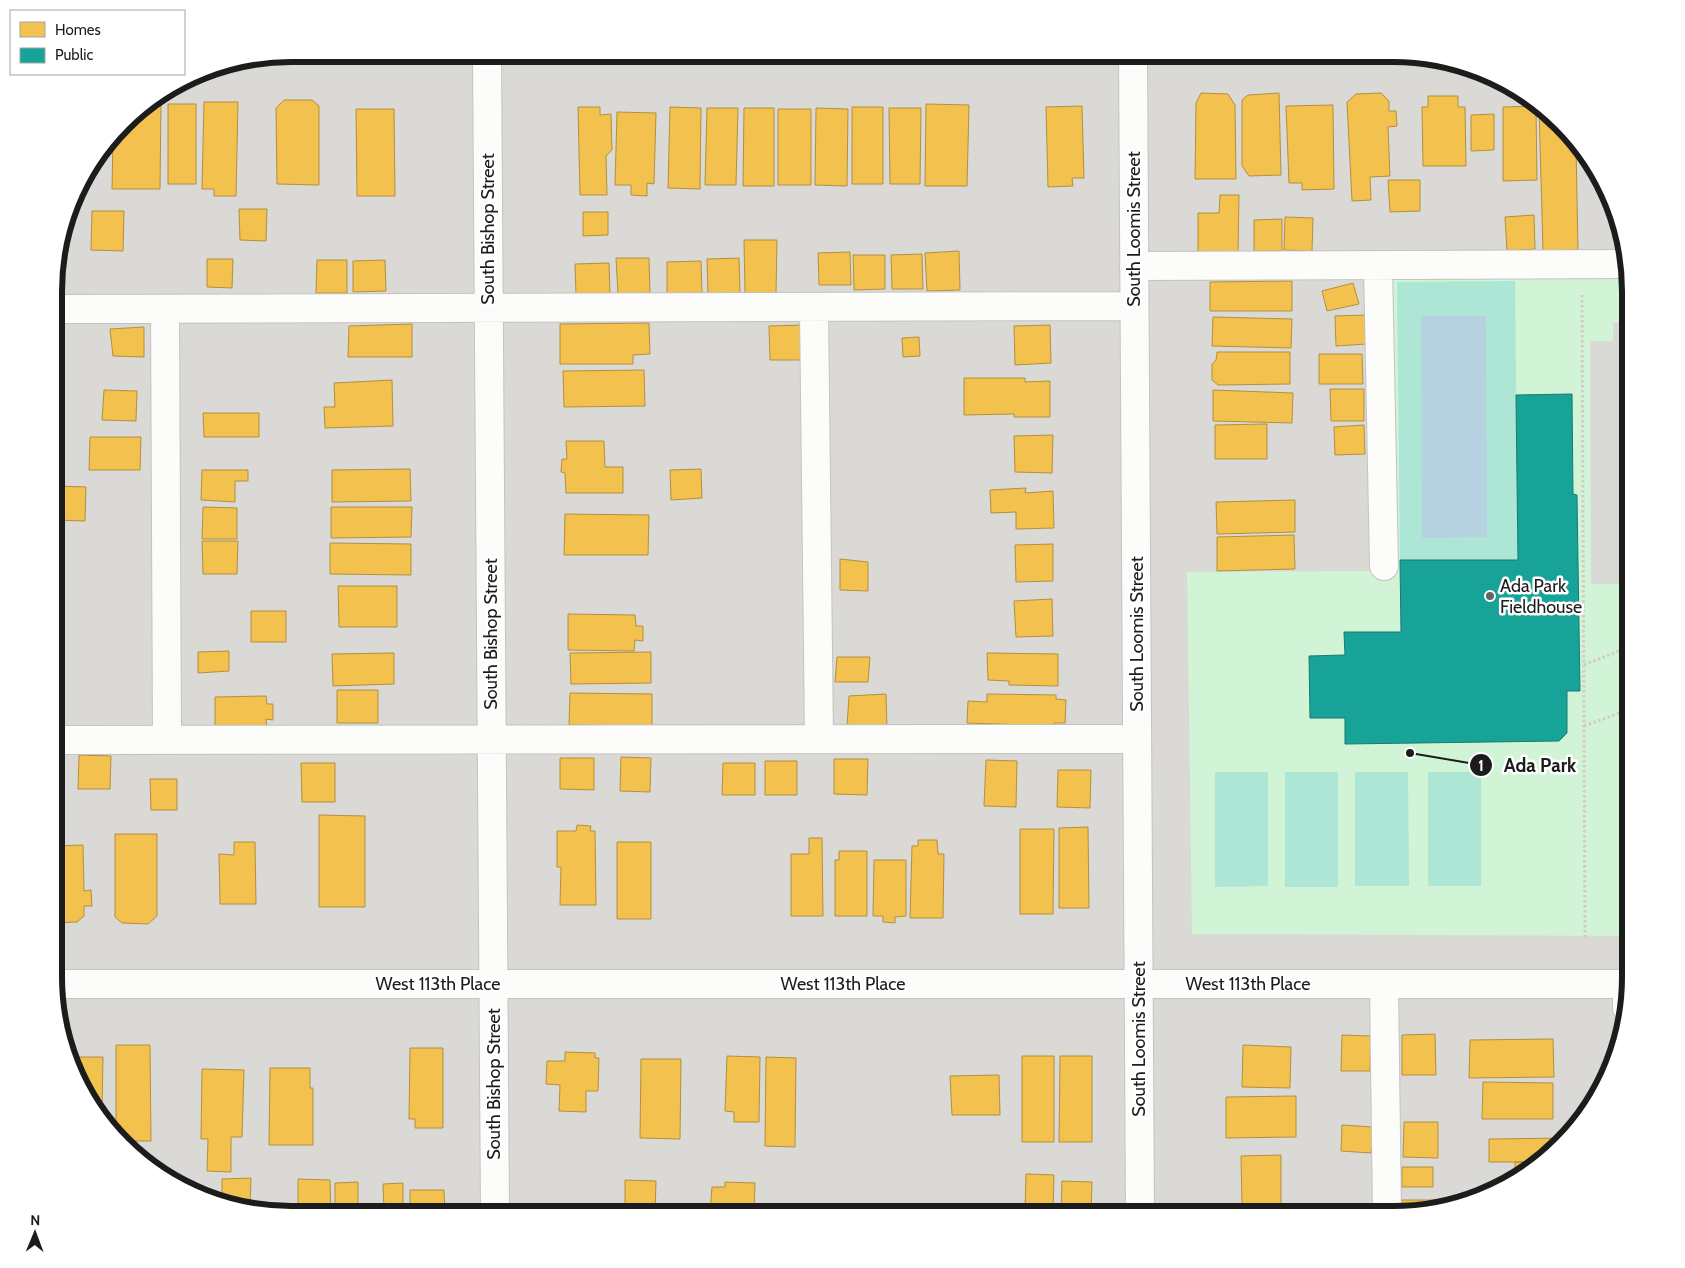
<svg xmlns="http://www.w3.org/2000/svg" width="1685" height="1268" font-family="Cabin,sans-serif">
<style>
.residential{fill:#dad9d6}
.park{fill:#d0f4d5}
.pitch{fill:#ade6d4}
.parking{fill:#d9d9d6}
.water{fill:#b6d2e0}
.homes{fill:#f2c14e;stroke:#b2903f}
.public{fill:#17a398;stroke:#187a73}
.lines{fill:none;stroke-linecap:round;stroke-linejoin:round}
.minor-casing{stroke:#c3c3c0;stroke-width:30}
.path{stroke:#d7c9c3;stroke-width:3;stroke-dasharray:2.5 2.5;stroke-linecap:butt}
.minor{stroke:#fcfcfb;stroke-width:28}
.poi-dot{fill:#646462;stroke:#fff;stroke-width:2}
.labels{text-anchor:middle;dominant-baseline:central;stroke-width:5;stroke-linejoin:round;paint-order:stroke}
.street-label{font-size:18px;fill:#1c1c1c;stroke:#fff}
.poi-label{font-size:18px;fill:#1c1c1c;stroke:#fff;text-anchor:start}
.rim{fill:none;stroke:#1c1c1c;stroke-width:6}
.leader{fill:none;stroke:#1c1c1c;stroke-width:2}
.callout-dot{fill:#1c1c1c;stroke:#fff;stroke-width:2}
.mark-label{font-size:15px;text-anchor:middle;font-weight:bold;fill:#fff}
.callout-label{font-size:19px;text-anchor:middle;font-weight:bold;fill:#1c1c1c;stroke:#fff;stroke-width:5;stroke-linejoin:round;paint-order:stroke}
</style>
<rect width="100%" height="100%" fill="#ebeae4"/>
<!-- residential -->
<path class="residential" d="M291,54H1409L1484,72L1550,112L1607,186L1631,291V993L1613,1068L1573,1133L1499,1190L1394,1214H276L201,1196L135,1156L78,1082L54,993L56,260L85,173L135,112L215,66Z"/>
<!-- park -->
<path class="park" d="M1627,273L1631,291V936L1192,934L1187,572L1396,571L1392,277Z"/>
<!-- pitch -->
<path class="pitch" d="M1515,281L1518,560H1400L1397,282Z
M1215,772H1268V886L1215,887Z
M1285,772H1338V887H1285Z
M1355,772H1408L1409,886H1355Z
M1428,772H1481V886H1428Z"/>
<!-- parking -->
<path class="parking" d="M1631,322V584H1591L1590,341H1613V323Z"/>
<!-- water -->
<path class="water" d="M1421,316H1486L1487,537L1422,538Z"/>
<!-- homes -->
<path class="homes" d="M1201,93L1228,94L1235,105L1236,179H1195L1196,103Z
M1279,93L1281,175L1249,176L1242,166V100L1248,95Z
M1381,93L1389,101V111H1396L1397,126L1388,127L1390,176L1370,177L1371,200L1352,201L1347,102L1356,94Z
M1428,96H1458V107H1465L1466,166H1423L1422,107H1428Z
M284,100H312L319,106V185L277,184L276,108Z
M155,101H161L160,189H112L113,140L135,112Z
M204,102H238L236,196H214V189H202Z
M168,104H196V184H168Z
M926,104L969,105L967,186H925Z
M1333,105L1334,189L1302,190V183H1289L1286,106Z
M1082,106L1084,178H1072L1073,186L1048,187L1046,107Z
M1536,106L1537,180L1503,181V107Z
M578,107H600V115L611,114L612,150L606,156L607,195H580Z
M670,107L701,108L700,189L668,188Z
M852,107H883V184H852Z
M1539,107L1550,112L1576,146L1578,250L1543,251Z
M707,108H738L736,185H705Z
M744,108H774V186H743Z
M816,108L848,109L847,186L815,185Z
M889,108H921L920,184H890Z
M356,109H394L395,196H357Z
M778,109H811V185H778Z
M617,112L656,113L654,184L647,183V196L631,195V185H615Z
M1494,114V150L1471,151V115Z
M88,170V185H81L85,173Z
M1388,180H1420V211L1390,212Z
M1220,195H1239L1238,255L1198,254V213H1219Z
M239,209H267L266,241L240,240Z
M92,211H124L123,251L91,250Z
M583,212H608V235L583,236Z
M1534,215L1535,249L1507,251L1505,217Z
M1285,217L1313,218L1312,251L1284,250Z
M1282,219V251H1254V220Z
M744,240H777L776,293H745Z
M959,251L960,290L927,291L925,253Z
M850,252L851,285H819L818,253Z
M922,254L923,289H892L891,255Z
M853,255H885V289L854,290Z
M616,258H649L650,293L618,294Z
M739,258L740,293L708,295L707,259Z
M207,259H233L232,288L207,287Z
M317,260H347V293H316Z
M385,260L386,291L353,292V261Z
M701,261L702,293L667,294V262Z
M609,263L610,295L576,296L575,264Z
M1292,281V311H1210V282Z
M1353,283L1359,304L1327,311L1322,291Z
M1365,315L1366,344L1336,346L1335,316Z
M1213,317L1292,319L1291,348L1212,346Z
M649,323L650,354L633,355V364H560V324Z
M412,324V357H348L349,326Z
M802,325V360H770L769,326Z
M1050,325L1051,363L1015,365L1014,326Z
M144,327V357L113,356L110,329Z
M919,337L920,356L903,357L902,338Z
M1217,352H1290V384L1218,385L1212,380V364L1216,360Z
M1319,354H1362L1363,384H1319Z
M644,370L645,406L564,407L563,371Z
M964,378H1025V382L1050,381V417H1014V414L964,415Z
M392,380L393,426L325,428L324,407H335L334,383Z
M1330,389H1364V421H1331Z
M104,390L137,391L136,421L102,420Z
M1213,390L1293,393L1292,423L1213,421Z
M203,413H259V437H204Z
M1267,424V459H1215V425Z
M1364,425L1365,454L1335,455L1334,427Z
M1053,435L1052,473L1015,472L1014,436Z
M90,437H141L140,470H89Z
M566,441H604L605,467H623V493H566L565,473L561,472L562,459H567Z
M410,469L411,501L332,502V470Z
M701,469L702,498L671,500L670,470Z
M202,470H248V481H235V502L201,500Z
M55,486L86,487L85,521L55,520Z
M1026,488L1025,493L1053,491L1054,528L1016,529V512L991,513L990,490Z
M1295,500V532L1217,534L1216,502Z
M203,507L237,508V539H202Z
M331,507H412L411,537L331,538Z
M565,514L649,515L648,555H564Z
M1294,535L1295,569L1217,571V537Z
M202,541H238L237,574H203Z
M330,543L411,544V575L330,574Z
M1053,544V581L1016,582L1015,545Z
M840,559L868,562V591L840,590Z
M338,586H397V627H339Z
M1052,599L1053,636L1016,637L1014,601Z
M251,611H286V642H251Z
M568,614L635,615L636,626H643V641L635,640L634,651L568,650Z
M229,651V671L198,673V652Z
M651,652V683L571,684L570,653Z
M394,653V684L333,686L332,654Z
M987,653L1058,654V686L1009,685V681L988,680Z
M837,657H870L868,682H835Z
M337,690H378V723H337Z
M570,693L652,694V726L569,725Z
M886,694L887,728L847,726L849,696Z
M987,694L1056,695V699L1066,700L1065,723H1054V726L967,723L968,701L987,702Z
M266,696L267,704H273V720L266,719L267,731H215V697Z
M79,755L111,756L110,789H78Z
M621,757L651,758L650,792L620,791Z
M560,758H594V790L560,789Z
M834,759H868L867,795L834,794Z
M986,760L1017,761L1016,807L984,806Z
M765,761H797V795H765Z
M301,763H335V802H302Z
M723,763H755V795H722Z
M1058,770H1091L1090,808L1057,807Z
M150,779H177V810H151Z
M319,815L365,816V907H319Z
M577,825L591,826L590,831H595L596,905H560L561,867H557V831H576Z
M1088,827L1089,908H1059V828Z
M1020,829H1054L1053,914H1020Z
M115,834H157V916L148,924L122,923L115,917Z
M809,838H822L823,916H791V854H809Z
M918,840H937L938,854H944L943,918H910L912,846H918Z
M234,842H255L256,904H220L219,854L234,855Z
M617,842H651V919H617Z
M83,845L84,891L91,890L92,906H84V916L77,922L54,923L55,846Z
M839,851H867V916H835V860H839Z
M874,860H906V916L895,917V923L883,922V916H873Z
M1435,1034L1436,1075H1402V1035Z
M1342,1035L1371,1036L1370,1071H1341Z
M1553,1039L1554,1077L1469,1078L1470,1040Z
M116,1045H150L151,1141H124L116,1131Z
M1243,1045L1291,1047L1290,1088L1242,1087Z
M410,1048H443V1128H415V1119H409Z
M565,1052L595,1053V1058H599L598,1091H586V1112L559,1111L560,1085L546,1084L547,1061H565Z
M727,1056L760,1057L759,1122H734V1112L725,1111Z
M1022,1056H1054V1142H1022Z
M1060,1056H1092V1142H1059Z
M72,1057H103L102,1113L78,1082Z
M766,1057L796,1058L795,1147L765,1146Z
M641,1059H681L680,1139L640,1138Z
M270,1068H310V1088H313V1145H269Z
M202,1069L244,1070L242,1137H231V1172L207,1171L208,1139H201Z
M999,1075L1000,1115H952L950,1076Z
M1483,1082L1553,1083V1119H1482Z
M1296,1096V1137L1226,1138V1097Z
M1404,1122H1438V1158L1403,1157Z
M1342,1125L1373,1127L1371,1153L1341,1151Z
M1565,1138L1535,1162H1489V1139Z
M1281,1155V1204L1242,1205L1241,1156Z
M1515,1162H1535L1515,1177Z
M1402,1167H1433V1187H1402Z
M1026,1174L1054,1175L1053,1210L1025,1209Z
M251,1178L250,1208L222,1201V1179Z
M298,1179L330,1180L331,1214H298Z
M625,1180L656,1181L655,1214H625Z
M1062,1181L1092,1182L1091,1213L1061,1212Z
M358,1182V1210H335V1183Z
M725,1182L755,1183L754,1213L710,1212L712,1187H725Z
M403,1183V1210H384L383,1184Z
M410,1190H444L445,1214H410Z
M1401,1200H1438V1204L1401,1213Z
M1325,1208L1367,1209V1214H1325Z"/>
<!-- public -->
<path class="public" d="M1572,394L1573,494L1577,495L1580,691H1567V733L1559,741L1345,744V718H1310L1309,656L1345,655L1344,632H1401L1400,560H1518L1516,395Z"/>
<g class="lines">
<!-- minor casing -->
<g class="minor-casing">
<path id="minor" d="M487,54L495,1214
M1133,54L1140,1214
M1378,265L1384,566
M1134,266L1625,264
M814,307L819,739
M56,309L1134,306
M165,309L167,740
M55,740L1137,739
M54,984H1631
M1384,984L1387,1214
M1627,984V1008"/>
</g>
<!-- path -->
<path class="path" d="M1582,295L1585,940
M1584,665L1631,646
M1584,726L1631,709"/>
<!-- minor -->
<use href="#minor" class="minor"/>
</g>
<!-- markers -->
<circle class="poi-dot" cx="1490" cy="596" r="5"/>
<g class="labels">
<!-- street labels -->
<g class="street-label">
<text transform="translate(488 229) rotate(-90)">South Bishop Street</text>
<text transform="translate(1134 229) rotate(-90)">South Loomis Street</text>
<text transform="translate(491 634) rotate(-90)">South Bishop Street</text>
<text transform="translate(1137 634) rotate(-90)">South Loomis Street</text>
<text x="438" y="984">West 113th Place</text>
<text x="843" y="984">West 113th Place</text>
<text x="1248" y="984">West 113th Place</text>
<text transform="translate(1139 1039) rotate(-90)">South Loomis Street</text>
<text transform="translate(494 1084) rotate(-90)">South Bishop Street</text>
</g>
<!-- poi labels -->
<g class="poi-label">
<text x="1500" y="586">Ada Park<tspan x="1500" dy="21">Fieldhouse</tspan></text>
</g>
</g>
<!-- crop -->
<path d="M0 0H1685V1268H0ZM291 62H1393A229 229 0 0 1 1622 291V977A229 229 0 0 1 1393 1206H291A229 229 0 0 1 62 977V291A229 229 0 0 1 291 62Z" fill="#fff" fill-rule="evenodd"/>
<path class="rim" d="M291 62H1393A229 229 0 0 1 1622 291V977A229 229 0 0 1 1393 1206H291A229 229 0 0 1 62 977V291A229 229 0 0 1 291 62Z"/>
<!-- callouts -->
<path class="leader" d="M1410 753L1481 765"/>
<g class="callout-dot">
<circle cx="1410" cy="753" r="5"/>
<circle cx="1481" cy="765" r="12"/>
</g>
<g class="mark-label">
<text x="1481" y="771">1</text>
</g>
<g class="callout-label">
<text x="1540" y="772">Ada Park</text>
</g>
<!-- legend -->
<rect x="10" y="10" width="175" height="65" fill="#ffffff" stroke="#a4a4a4"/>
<rect x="20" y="22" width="25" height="15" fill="#f2c14e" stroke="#a4a4a4"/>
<text x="55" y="35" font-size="15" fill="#1c1c1c">Homes</text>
<rect x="20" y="48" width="25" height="15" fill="#17a398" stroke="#a4a4a4"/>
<text x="55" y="60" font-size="15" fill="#1c1c1c">Public</text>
<!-- north arrow -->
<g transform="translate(35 1233) rotate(1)" stroke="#ffffff" stroke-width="4" paint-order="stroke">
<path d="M0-4L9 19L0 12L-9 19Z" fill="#1c1c1c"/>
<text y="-8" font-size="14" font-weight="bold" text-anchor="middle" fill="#1c1c1c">N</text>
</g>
</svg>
